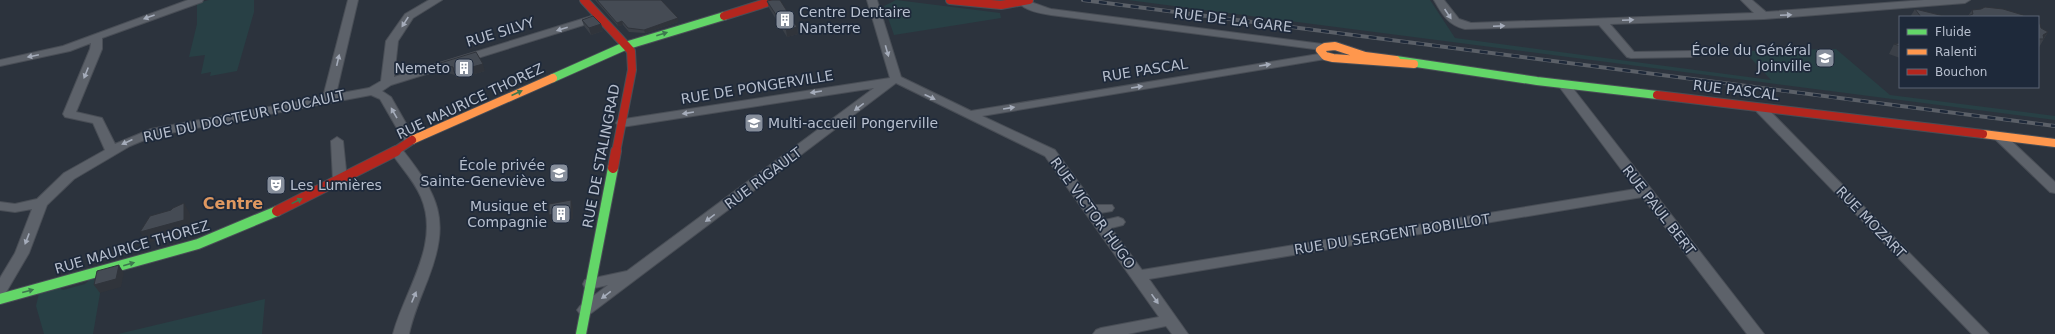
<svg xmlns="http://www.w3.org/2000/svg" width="2055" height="334" font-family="'DejaVu Sans',sans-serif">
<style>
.green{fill:#284045}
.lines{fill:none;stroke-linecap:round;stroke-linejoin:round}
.street-casing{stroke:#494e56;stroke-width:2}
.fast-far1-casing{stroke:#494e56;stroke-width:10}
.fast-casing{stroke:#494e56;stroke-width:12}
.slow-casing{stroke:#494e56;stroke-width:10}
.jam-far1-casing{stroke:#494e56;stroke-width:10}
.jam-casing{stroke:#494e56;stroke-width:12}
.street{fill:#5d626a;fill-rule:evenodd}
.fast-far1{stroke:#63d668;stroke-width:8}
.fast{stroke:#63d668;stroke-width:10}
.slow{stroke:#ff974d;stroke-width:8}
.jam-far1{stroke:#b3261e;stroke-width:8}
.jam{stroke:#b3261e;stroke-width:10}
.rail-casing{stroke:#5b6068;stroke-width:4}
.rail{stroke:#1e293a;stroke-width:2.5;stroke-dasharray:8;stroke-linecap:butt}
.wall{fill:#3b4048}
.shaded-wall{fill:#30343b}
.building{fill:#454b54;stroke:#30343b}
.oneway{fill:#a5acba}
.oneway2{fill:#3d774f}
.labels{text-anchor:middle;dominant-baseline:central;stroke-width:3.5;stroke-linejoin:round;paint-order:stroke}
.poi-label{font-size:14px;fill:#b7bfce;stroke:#1e293a;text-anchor:end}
.street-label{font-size:14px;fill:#b7bfce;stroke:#1e293a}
.quarter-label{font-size:16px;font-weight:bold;fill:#df9860;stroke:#1e293a}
</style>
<rect width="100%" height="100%" fill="#2c333d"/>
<!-- green -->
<path class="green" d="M209,0H254V12L237,71L210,76L211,72L201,74L205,55L189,57L197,24V3Z
M896,0L1000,13L1001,18L894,35L884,6Z
M1128,0H1430L1455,38L1771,80L1744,51L1836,49L1890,95L2055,116V120Z
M103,276L93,334H44L36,306L39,293L59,288L63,290L85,284L89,280Z
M265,299L262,334H118Z"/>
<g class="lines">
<!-- street casing -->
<g class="street-casing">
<path id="street" d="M188,0H203L202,2L102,38V49L76,112L102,118L115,144L151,129L323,97L348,0H358L336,94L369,88L381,81L386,41L405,14L429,0H442L413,18L398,41L394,77L595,15L599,14L604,17L603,19L391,85L382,91L391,97L416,141L414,144H406L380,99L371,95L154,136L130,146L74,179L47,205L29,253L5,294L0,295V278L15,253L32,209L15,212L0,210V202L15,204L37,199L64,173L105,150L93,123L65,117L63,114L90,49L91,43L70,51L0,66V60L63,46Z
M867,0H877L901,77L971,111L1325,53L1329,54L1331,56L1325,59L982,116L1055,150L1095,205H1112L1114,208L1112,211L1100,213L1105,220L1118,217L1123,219L1125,222L1123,225L1111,228L1142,270L1636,189L1558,85L1560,82H1568L1764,334H1747L1642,197L1149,279L1188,334H1172L1166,326L1128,334H1093L1096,330L1101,328L1159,317L1045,156L896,83L590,314L585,315L580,314L577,310L580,306L608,285L590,289L585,288L583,284L585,280L627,271L874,88L622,127L618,126L616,123L618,120L890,78Z
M1019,0C1030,0 1040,6 1051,9L1322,44L1328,47L1322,50L1051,15C1040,13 1025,11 1018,2Z
M1434,0H1444L1459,19L1471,23L1754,13L1741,0H1752L1766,12L1924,0H1970L1965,3L1764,19L1610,24L1634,52L1691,51L1697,54L1691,57L1631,58L1627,57L1599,25L1465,29C1448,25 1442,14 1434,0Z
M1761,105L1765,106L1989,334H1972L1757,112L1755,109Z
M2000,133L2004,134L2055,182V193L2050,192L1996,140L1994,137Z
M337,137L343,141L347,180L345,183H335L333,180L331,141Z
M396,147L401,148C439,196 451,219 428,279C421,297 413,315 409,334H393C405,289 441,244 421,197C413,179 400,166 390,151Z"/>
</g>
<!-- fast-far1 casing -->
<g class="fast-far1-casing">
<path id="fast-far1" d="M1396,60L1537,81L1657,95
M553,78L625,46L724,16"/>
</g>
<!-- fast casing -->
<g class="fast-casing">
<path id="fast" d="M0,299L198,244L277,211
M581,334L613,168"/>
</g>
<!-- slow casing -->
<g class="slow-casing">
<path id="slow" d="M1396,60L1365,56L1335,46L1325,47L1320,50L1325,56L1333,58L1414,64
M1983,134L2055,143
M412,140L553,78"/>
</g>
<!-- jam-far1 casing -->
<g class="jam-far1-casing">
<path id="jam-far1" d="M584,0L631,51L632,70L616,152
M950,0L1001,5L1029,0
M724,16L775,0
M1657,95L1983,134
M394,152L412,140"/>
</g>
<!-- jam casing -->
<g class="jam-casing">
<path id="jam" d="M613,168L616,151
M277,211L396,151"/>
</g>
<!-- street -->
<use href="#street" class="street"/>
<!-- fast-far1 -->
<use href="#fast-far1" class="fast-far1"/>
<!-- fast -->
<use href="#fast" class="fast"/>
<!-- slow -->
<use href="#slow" class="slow"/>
<!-- jam-far1 -->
<use href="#jam-far1" class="jam-far1"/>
<!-- jam -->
<use href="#jam" class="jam"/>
<!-- rail casing -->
<g class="rail-casing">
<path id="rail" d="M1083,0L2055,126"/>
</g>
<!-- rail -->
<use href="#rail" class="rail"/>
</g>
<!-- wall -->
<path class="wall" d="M595,0H661L678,22L645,33L629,32L623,25L618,26Z
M767,1L797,27L798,34L787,37L769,8Z
M1915,9L1948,17H1910Z
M1972,10L2027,17L1968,16Z
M582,20L601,24L603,31L591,35L584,26Z
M2038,23L2041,28L2048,32L2038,49Z
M1900,43V58L1889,54L1894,44Z
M437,64L485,71L457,79L455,75L440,71Z"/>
<!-- shaded-wall -->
<path class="shaded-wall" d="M678,18V22L645,33L644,30Z
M622,21L623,25L618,26L617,23Z
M601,24L603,31L591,35L589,28Z
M797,27L798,34L787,37L786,30Z
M2048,32L2043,39V35Z
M483,64L485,71L457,79L454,72Z
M571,200L573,208V219L551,223L549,215Z
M184,203L190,214V231L147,243L140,232Z
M119,265L124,273L121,287L100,293L94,285Z"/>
<!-- building -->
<path class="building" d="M597,0H661L678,18L644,30L628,28L622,21L617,23Z
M772,0H780L797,27L786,30L767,1Z
M1985,7L2003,9L2023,15L2027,17H1966L1973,14L1972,10L1981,9Z
M1915,9L1948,17H1921Z
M593,16L601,24L589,28L582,20Z
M2038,23L2040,24L2041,28L2048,32L2043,35L2044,39H2038Z
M1900,43V46L1894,44Z
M476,52L483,64L454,72L453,67L437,64Z
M571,200V212L549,215V204Z
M184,203V220L140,232L150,216L171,210L173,208Z
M119,265L116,279L94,285L97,271Z"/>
<!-- one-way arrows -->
<defs><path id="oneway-solid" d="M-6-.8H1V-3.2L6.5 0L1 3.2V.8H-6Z"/></defs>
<g class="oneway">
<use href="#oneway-solid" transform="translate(1448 14) rotate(56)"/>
<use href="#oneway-solid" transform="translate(1786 15) rotate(-3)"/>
<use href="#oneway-solid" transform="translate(149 17) rotate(160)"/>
<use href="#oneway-solid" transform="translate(1628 20) rotate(-3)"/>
<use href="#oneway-solid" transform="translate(405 22) rotate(123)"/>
<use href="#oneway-solid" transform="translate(1499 26) rotate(-2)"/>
<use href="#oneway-solid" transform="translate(562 29) rotate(163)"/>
<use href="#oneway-solid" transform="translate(887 51) rotate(74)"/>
<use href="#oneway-solid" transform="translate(33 56) rotate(168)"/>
<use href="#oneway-solid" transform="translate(338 60) rotate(-77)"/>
<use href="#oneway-solid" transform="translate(1265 65) rotate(-9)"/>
<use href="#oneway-solid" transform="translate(86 73) rotate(112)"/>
<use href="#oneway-solid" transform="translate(1137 87) rotate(-9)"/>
<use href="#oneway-solid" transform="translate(816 92) rotate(171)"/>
<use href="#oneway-solid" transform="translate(930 97) rotate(25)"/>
<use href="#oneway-solid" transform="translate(859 107) rotate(143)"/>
<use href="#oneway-solid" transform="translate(1009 108) rotate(-9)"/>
<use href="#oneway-solid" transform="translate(394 113) rotate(-120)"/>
<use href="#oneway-solid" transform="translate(688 113) rotate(171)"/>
<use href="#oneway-solid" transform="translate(127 142) rotate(155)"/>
<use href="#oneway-solid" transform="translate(710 218) rotate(143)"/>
<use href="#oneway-solid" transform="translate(27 239) rotate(111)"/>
<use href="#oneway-solid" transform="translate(606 295) rotate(143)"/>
<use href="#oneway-solid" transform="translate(414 297) rotate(-67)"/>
<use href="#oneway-solid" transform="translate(1155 299) rotate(55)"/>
</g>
<g class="oneway2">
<use href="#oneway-solid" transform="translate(662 34) rotate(-18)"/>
<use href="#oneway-solid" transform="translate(517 93) rotate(-24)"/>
<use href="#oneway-solid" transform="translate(297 201) rotate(-26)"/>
<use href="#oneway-solid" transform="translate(129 264) rotate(-16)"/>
<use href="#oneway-solid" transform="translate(28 291) rotate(-15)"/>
</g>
<!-- icons -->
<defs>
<g id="building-square" transform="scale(1)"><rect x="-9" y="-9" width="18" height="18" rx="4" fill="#868e9b" stroke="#1e293a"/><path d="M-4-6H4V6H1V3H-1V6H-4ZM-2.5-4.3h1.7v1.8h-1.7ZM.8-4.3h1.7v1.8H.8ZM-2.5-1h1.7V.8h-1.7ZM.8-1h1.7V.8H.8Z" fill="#fff"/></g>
<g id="school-square" transform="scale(1)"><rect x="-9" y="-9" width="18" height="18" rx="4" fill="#868e9b" stroke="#1e293a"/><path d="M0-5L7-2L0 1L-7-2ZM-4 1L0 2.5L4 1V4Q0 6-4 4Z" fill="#fff"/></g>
<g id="theatre-square" transform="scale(1)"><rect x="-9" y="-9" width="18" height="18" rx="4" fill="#868e9b" stroke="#1e293a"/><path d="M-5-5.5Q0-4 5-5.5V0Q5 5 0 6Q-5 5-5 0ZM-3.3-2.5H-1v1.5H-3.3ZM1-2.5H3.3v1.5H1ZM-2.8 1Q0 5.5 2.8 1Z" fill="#fff"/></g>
</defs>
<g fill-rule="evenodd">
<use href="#building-square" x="785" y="20"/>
<use href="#school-square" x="1825" y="58"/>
<use href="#building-square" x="464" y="68"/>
<use href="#school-square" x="754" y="123"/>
<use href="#school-square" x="559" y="173"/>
<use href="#theatre-square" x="276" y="185"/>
<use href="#building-square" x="561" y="214"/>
</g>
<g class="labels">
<!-- poi labels -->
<g class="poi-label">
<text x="799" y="12" text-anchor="start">Centre Dentaire<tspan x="799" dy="16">Nanterre</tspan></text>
<text x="1811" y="50">École du Général<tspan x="1811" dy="16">Joinville</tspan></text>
<text x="450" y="68">Nemeto</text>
<text x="768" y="123" text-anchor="start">Multi-accueil Pongerville</text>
<text x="545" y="165">École privée<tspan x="545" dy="16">Sainte-Geneviève</tspan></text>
<text x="290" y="185" text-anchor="start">Les Lumières</text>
<text x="547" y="206">Musique et<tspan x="547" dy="16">Compagnie</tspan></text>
</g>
<!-- street labels -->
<g class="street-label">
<text transform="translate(1233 20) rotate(7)">RUE DE LA GARE</text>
<text transform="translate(500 32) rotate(-17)">RUE SILVY</text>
<text transform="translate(1145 70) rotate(-9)">RUE PASCAL</text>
<text transform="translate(757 87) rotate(-9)">RUE DE PONGERVILLE</text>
<text transform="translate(1736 90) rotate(7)">RUE PASCAL</text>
<text transform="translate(470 101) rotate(-25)">RUE MAURICE THOREZ</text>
<text transform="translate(244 116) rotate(-12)">RUE DU DOCTEUR FOUCAULT</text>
<text transform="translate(601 156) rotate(-79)">RUE DE STALINGRAD</text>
<text transform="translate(763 178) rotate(-37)">RUE RIGAULT</text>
<text transform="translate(1659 210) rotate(52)">RUE PAUL BERT</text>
<text transform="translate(1093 213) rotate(54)">RUE VICTOR HUGO</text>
<text transform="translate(1871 222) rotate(46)">RUE MOZART</text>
<text transform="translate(1392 234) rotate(-9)">RUE DU SERGENT BOBILLOT</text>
<text transform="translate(132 247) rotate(-16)">RUE MAURICE THOREZ</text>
</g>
<!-- quarter labels -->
<g class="quarter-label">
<text x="233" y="203">Centre</text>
</g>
</g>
<!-- legend -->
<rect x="1899" y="16" width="140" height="72" fill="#1e293a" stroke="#5b6575"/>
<rect x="1907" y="29" width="20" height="6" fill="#63d668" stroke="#5b6575"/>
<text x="1935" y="36" font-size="12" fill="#b7bfce">Fluide</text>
<rect x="1907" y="49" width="20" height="6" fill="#ff974d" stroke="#5b6575"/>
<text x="1935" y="56" font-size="12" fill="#b7bfce">Ralenti</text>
<rect x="1907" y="69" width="20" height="6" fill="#b3261e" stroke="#5b6575"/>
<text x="1935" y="76" font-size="12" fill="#b7bfce">Bouchon</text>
</svg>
